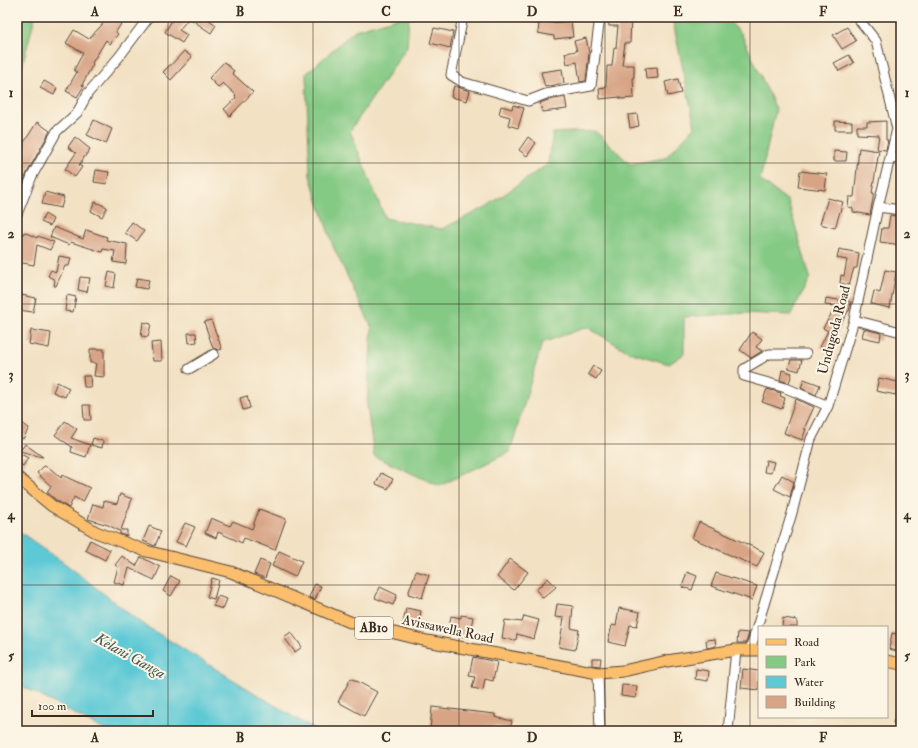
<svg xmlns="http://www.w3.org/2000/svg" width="918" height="748" font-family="'IM FELL Double Pica',serif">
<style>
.green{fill:#84c984;stroke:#607a51}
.water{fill:#5dc9d5;stroke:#4c7a7a}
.building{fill:#d8a486}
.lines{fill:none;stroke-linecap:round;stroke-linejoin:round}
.minor-casing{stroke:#564537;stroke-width:11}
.major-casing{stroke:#564537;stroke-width:13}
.minor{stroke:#fff;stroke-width:9}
.major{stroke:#fabe6d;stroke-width:11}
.grid{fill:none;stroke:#3b2a1e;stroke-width:1;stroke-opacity:0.55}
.labels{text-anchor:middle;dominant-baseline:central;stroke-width:4;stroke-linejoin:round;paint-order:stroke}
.shield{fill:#fcf5e5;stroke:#75675a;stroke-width:1}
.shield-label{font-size:13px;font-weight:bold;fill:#3b2a1e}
.street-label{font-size:14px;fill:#3b2a1e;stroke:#fcf5e5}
.water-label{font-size:15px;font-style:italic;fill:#455a55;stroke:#fcf5e5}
.neatline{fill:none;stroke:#3b2a1e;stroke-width:1.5}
.grid-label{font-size:13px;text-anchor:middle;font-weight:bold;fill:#3b2a1e}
</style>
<rect width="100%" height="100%" fill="#fcf5e5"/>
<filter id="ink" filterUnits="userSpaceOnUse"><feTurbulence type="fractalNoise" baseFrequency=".025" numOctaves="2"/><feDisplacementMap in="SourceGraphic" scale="8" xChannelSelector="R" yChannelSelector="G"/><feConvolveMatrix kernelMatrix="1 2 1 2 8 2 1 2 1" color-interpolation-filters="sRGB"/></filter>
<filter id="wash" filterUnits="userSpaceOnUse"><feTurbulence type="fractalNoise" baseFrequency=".012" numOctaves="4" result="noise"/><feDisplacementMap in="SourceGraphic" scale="16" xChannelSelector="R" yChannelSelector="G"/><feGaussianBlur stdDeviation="0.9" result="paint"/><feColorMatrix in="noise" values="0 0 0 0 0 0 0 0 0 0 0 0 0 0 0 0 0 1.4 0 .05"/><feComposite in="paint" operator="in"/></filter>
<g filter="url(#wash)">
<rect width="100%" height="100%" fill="#f2e1c3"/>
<!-- green -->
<path class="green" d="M17,17H35L17,85Z
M401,17H409L407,47L350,131L385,218L442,229L486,207L548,164L553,133L595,131L630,164L665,158L695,127L672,17H725L741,33L776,109L760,180L788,201L810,277L791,315L744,313L684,317V354L669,364L629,352L587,327L542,343L510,452L439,486L374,456L367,406L372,328L333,246L310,176L306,74L355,30Z"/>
<!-- water -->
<path class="water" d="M17,530L67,565L141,623L310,727L319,731H106L24,687L17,681Z"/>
<g id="blocks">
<!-- building -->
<path class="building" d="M109,17H125L116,32L118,34L110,44L106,40L92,63L93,64L82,85L84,86L77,97L66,91L77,72L74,70L83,53L66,43L74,30L89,39Z
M174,17H205L216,25L211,33L189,18L179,30L187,35L182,43L165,32Z
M521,17H541L552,19L551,23L571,21L573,37L554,39V36L538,33L539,24L520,20Z
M608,17H631L630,43H625L622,65H634V77H633L634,98L620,99V97L600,99L599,88L606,87L607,66H612L614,48H616L618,26H609Z
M847,27L856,41L842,49L833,35Z
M434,28L453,32L450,48L430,43Z
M586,38L589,53L586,81L580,82L577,62L567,64L565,53L577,51L574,41Z
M184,51L192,57L171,80L163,72L170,65H171Z
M849,55L854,63L839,71L834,63Z
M224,62L234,71L232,73L253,92L230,116L224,109L236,98L235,96L236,95L223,83L218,87L209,78Z
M657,67L658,78L646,79L645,68Z
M562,69L564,83L545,87L541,72Z
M678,79L681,93L668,96L665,82Z
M44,81L57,88L54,95L40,88Z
M454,86L470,91L467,101L451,97Z
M565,97L567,109L542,112L540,103L548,100Z
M513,105L524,108L518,128L508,125L510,117L499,114L501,106L512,109Z
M637,114L639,126L630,128L628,115Z
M94,120L112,129L106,144L87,135Z
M835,121L852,122V130H835Z
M886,121V140H888L886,150L877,149L879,135L857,134V126H867V122Z
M37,122L50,131L27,173L17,197V159L24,145L23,144Z
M75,137L90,149L79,165L82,167L75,177L65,169L76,153L68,147Z
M528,137L536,143L527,156L519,150Z
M859,148L879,151L872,193H874L870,215L853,212V208L848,207L849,197H854Z
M834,151L847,152L846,161H834Z
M96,170L109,172L107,184L94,182Z
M800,171L827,174L825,190L798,187Z
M45,192L64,197L61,208L42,204Z
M828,198L843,202L835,228L820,224Z
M95,202L107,207L102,217L91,211Z
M45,214L53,219L50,226L41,222Z
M890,215L901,217V245L880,242L882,228H888Z
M132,222L144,231L137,241L125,233Z
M54,227L83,239L86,230L107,237L106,240L127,244L126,264L113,262L115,251L103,249L102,252L71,242L69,245L50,237Z
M24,232L37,238L38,236L54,242L50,250L37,245L34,265L17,262V248Z
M839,249L859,253L857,268H854L849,285L840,283L841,275L844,276L847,260L837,258Z
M59,256L71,258L69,266H65L56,286H54L55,280L48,276L51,270L56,272Z
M885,270L896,272L890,308L871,304L874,291L880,293Z
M109,272L116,274L114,288L106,286Z
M80,277L90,278L87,292L78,290Z
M137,278L149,280L147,289L135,287Z
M21,295L36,298L33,312L18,310Z
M67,295L76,297L73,312L65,311Z
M826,298L851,302L849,311H848L832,338L836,339L829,352L820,347L828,331L823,328L836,306L825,305Z
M211,320L222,349L219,350L213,348L204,322Z
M143,322L151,324L148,337L141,336Z
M864,329L881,333L880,341L862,337Z
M31,330L51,333L49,348L29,344Z
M752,332L762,339L756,347L762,351L751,358L740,350Z
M188,333H196L197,342L189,343Z
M161,342L162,361H153L151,343Z
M90,349H104V377L94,376L96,363H90Z
M791,360H802L799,371L788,368Z
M593,366L601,371L596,379L588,374Z
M782,370L792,373L789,383L780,380Z
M83,376H90L91,387H84Z
M879,378L898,382L896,395L876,391Z
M804,379L820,385L816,395L801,388Z
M57,382L69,388L65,397L53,392Z
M767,389L781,393L780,396L785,398L782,409L762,402Z
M247,396L250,408L243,410L240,398Z
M796,399L814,407L804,429H806L802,440L784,433Z
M83,405H90L91,420H84Z
M65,421L77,429L71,438L90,445L86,457L71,452L72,447L55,435Z
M22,423L29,428L23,439L17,435V431Z
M93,438L103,441L102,448L91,445Z
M25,444L43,457H42L20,451Z
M17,452L28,458L23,466L17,462Z
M766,460L774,462L771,473L764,472Z
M44,466L51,469L61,478L62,475L90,488L83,502L74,497L69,508L56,500L47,492L51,486L37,473Z
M381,473L393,479L388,489L376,484Z
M782,475L794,482L790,497L774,489Z
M120,494L132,499L121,530H127V536L120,534V531L108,525L88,519L93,504L103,507L104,501L117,504Z
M259,509L286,519L275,550L244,538L242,543L218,532L216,538L205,533L211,518L230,526L233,521L252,529Z
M699,522L764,552L757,567L692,538Z
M185,523L195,527L186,546L176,542Z
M149,526L161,531L155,546L143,541Z
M90,540L110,550L105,560L85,550Z
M279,551L302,561L295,577L272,566Z
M122,556L136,566L141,557L160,567L154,580L129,568L124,585L114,582L118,567L115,565Z
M510,559L528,572L514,590L497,577Z
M260,560L270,564L265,578L254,574Z
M416,571L429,575L422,598L408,594Z
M687,572L697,576L692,590L682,587Z
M716,573L757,586L752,600L711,586Z
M171,576L180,581L171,596L163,591Z
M212,578L219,580L214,599L207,597Z
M548,578L556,587L543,598L536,590Z
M315,584L321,586L315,600L309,597Z
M380,587L397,595L393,605L375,598Z
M218,596L227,599L223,609L213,606Z
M557,604L573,606L571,628L579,630L575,650L559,647L564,618L555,617Z
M406,608L421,611L418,626L403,624Z
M619,608L640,612L637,626L630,625L625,646L608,642L612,625L616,626Z
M461,615L473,617L469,638L448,633L451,616L461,618Z
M524,616L539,620L534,639L517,634L516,640L502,638L505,620L522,622Z
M783,618L797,620V627H782Z
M291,632L302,647L295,652L284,637Z
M738,632L749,633L746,643H737Z
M892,633L901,635V652L889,649Z
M715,639L716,646L707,648L706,640Z
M473,657L497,662L493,681L485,679L483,690L472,688L475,677L469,676Z
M592,658H601L600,666L592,665Z
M696,669L709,671L708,681L695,679Z
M743,669L759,671V690L741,688Z
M351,678L377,692L364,716L338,702Z
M622,685L637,686L636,698L621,696Z
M899,701H901V725L893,723Z
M432,707L495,714V717L512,721L510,730L494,726L493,731H430Z"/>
</g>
</g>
<g filter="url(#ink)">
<use href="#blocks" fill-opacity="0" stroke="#564537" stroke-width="1"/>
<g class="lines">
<!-- minor casing -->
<g class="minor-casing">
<path id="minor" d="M463,17L451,75L462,82L528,101L546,94L591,86L600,17
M890,158L901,159
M878,207L901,210
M17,214L32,176L57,131L77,113L88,93L119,57L149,17
M854,320L901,332
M806,354H769L744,369V376L786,388L828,406
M189,369L214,354
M750,650L792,513L811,439L828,406L854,320L878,207L897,129L876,41L857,17
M598,673L600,731
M728,731L736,650"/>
</g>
<!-- major casing -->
<g class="major-casing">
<path id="major" d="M17,477L52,506L96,532L146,551L231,572L350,622L427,641L598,673L623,671L667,661L736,650H759
M887,661L901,664"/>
</g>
<!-- minor -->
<use href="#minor" class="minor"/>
<!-- major -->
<use href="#major" class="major"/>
</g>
</g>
<!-- grid -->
<path class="grid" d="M168,17V731M313,17V731M459,17V731M605,17V731M750,17V731M17,163H901M17,304H901M17,444H901M17,585H901"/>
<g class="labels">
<!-- shield labels -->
<rect class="shield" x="355" y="617" width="38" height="22" rx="3"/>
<g class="shield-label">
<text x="374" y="628">AB10</text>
</g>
<!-- street labels -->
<g class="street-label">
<text transform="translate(834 330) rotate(-75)">Undugoda Road</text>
<text transform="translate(448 629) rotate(12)">Avissawella Road</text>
</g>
<!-- water labels -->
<g class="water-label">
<text transform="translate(130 656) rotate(29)">Kelani Ganga</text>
</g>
</g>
<!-- margin -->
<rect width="918" height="748" fill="none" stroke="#fcf5e5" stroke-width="44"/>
<!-- legend -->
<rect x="758" y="626" width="130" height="92" fill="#fcf5e5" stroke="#afa495"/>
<rect x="766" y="639" width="20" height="6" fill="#fabe6d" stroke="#afa495"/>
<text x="794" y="646" font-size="12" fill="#3b2a1e">Road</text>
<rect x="766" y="656" width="20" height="12" fill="#84c984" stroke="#afa495"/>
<text x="794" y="666" font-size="12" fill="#3b2a1e">Park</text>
<rect x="766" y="676" width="20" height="12" fill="#5dc9d5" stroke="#afa495"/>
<text x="794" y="686" font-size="12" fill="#3b2a1e">Water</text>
<rect x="766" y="696" width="20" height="12" fill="#d8a486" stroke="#afa495"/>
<text x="794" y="706" font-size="12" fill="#3b2a1e">Building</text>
<!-- scale -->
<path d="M32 710v6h121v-6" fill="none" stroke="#3b2a1e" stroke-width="2"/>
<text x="38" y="710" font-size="12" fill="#3b2a1e" stroke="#fcf5e5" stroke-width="3" paint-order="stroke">100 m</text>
<rect x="22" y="22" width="874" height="704" class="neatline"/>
<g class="grid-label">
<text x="95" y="16">A</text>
<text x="240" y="16">B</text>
<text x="386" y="16">C</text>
<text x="532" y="16">D</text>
<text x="678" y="16">E</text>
<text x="823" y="16">F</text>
<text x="11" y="97">1</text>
<text x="907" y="97">1</text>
<text x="11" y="238">2</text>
<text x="907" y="238">2</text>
<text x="11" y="379">3</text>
<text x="907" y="379">3</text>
<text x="11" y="519">4</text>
<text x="907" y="519">4</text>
<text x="11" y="660">5</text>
<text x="907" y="660">5</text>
<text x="95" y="742">A</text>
<text x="240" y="742">B</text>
<text x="386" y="742">C</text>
<text x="532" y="742">D</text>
<text x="678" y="742">E</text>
<text x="823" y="742">F</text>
</g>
</svg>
